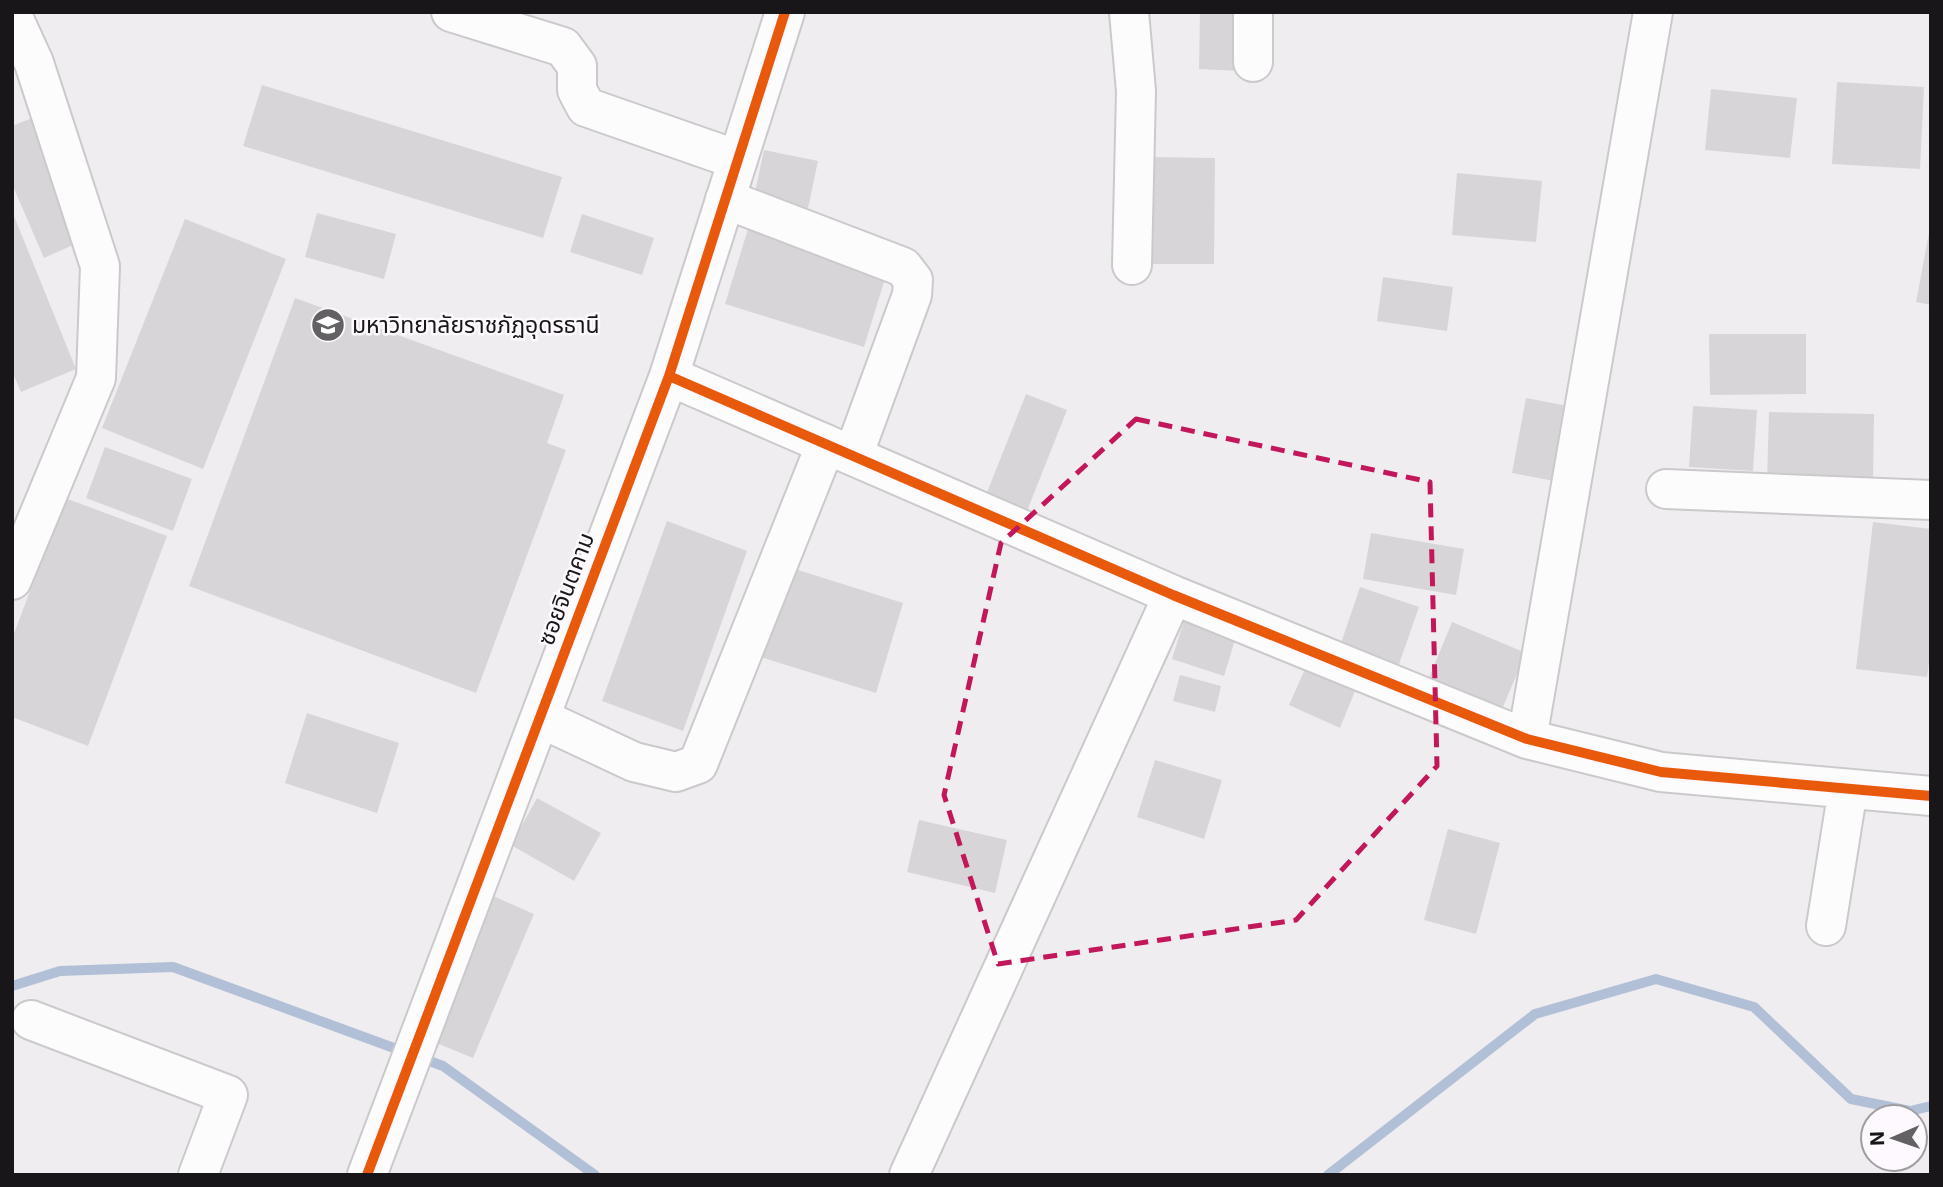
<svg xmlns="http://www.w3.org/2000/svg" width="1943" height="1187" font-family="Inter,'Noto Sans Thai',sans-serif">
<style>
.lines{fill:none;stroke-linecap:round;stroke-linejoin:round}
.stream{stroke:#b1c0d6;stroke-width:10}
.building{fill:#d8d5d8}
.minor-casing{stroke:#cbc9cc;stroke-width:42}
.minor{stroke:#fdfcfd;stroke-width:38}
.cycleway-casing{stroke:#fdf9fe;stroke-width:15}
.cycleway{stroke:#e8590c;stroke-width:10}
.marked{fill:none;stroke:#c2185b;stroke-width:5;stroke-dasharray:14 9;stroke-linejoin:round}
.labels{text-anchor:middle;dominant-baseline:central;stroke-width:5;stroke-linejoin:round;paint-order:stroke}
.poi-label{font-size:23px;fill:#181619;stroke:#fdf9fe;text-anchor:start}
.street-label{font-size:23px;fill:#181619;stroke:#fdf9fe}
</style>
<rect width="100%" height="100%" fill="#f0edf1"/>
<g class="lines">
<!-- stream -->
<path class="stream" d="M12,986L60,971L173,967L443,1066L595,1175
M1328,1175L1535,1014L1656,979L1754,1007L1851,1099L1910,1111L1931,1106"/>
</g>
<!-- building -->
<path class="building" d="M1200,12H1241L1239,71L1199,69Z
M1837,82L1924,87L1920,169L1832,164Z
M262,85L562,177L543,238L243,146Z
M1711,89L1797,98L1790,158L1705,150Z
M32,118L84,240L44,258L12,184V126Z
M764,150L818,161L808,208L754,197Z
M1152,157L1215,158L1214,264H1151Z
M1457,173L1542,181L1536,242L1452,235Z
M12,211L76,369L21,392L12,371Z
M317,213L396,234L384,279L305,257Z
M582,214L654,238L642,275L570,252Z
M185,219L286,259L203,469L102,428Z
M748,229L887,272L864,347L725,304Z
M1929,233H1931V305L1916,302Z
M1383,277L1453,287L1447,331L1377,321Z
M295,298L564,395L547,443L566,450L476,693L189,586Z
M1709,334H1806V394L1710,395Z
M1026,394L1067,410L1025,516L984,500Z
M1526,398L1578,408L1564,483L1512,473Z
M1693,406L1757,410L1753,471L1689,467Z
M1769,412L1874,414L1873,483L1767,480Z
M105,447L192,479L173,531L86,498Z
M65,498L167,536L88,746L12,717V639Z
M667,521L747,551L683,731L602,701Z
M1873,522L1931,529V647L1927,677L1856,669Z
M1371,533L1464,549L1456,595L1363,579Z
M779,564L903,603L876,693L751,654Z
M1360,587L1419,607L1398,667L1340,646Z
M1184,620L1236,637L1224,676L1172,659Z
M1452,622L1526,653L1502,709L1429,678Z
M1305,669L1355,691L1340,728L1289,705Z
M1180,675L1221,686L1215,712L1173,701Z
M307,713L399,743L377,813L285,783Z
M1155,760L1222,780L1204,839L1137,817Z
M537,798L601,833L574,881L511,845Z
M919,820L1007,840L995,893L907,872Z
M1448,829L1500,843L1476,934L1424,920Z
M491,895L534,914L473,1058L429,1040Z"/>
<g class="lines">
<!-- minor casing -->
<g class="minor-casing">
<path id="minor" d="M451,12L563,47L577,66V90L586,107L738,160
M1129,12L1136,91L1132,265
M12,15L34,63L100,266L96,378L12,580
M1253,62V12
M725,199L903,267L913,280L912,295L853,456
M669,376L1173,595L1527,739L1661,772L1931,796
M1666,489L1931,500
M540,718L634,762L676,772L698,764L826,444
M1527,739L1653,12
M1826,926L1848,789
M31,1020L228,1095L198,1175
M367,1175L669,376L785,12
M909,1175L1173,595"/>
</g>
<!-- minor -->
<use href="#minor" class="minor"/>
<!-- cycleway casing -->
<g class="cycleway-casing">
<path id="cycleway" d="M669,376L1173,595L1527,739L1661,772L1931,796
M367,1175L669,376L785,12"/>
</g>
<!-- cycleway -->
<use href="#cycleway" class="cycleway"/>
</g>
<!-- marked area -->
<path class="marked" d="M1136,419L1430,482L1437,766L1296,920L998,964L944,795L1001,543Z"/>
<!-- icons -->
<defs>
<g id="university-disc" transform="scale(1.75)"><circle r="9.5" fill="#646165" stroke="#fdf9fe"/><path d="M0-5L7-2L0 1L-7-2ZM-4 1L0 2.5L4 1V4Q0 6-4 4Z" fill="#fff"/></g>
</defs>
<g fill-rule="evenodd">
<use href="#university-disc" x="328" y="325"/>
</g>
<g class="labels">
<!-- poi labels -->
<g class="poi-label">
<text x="352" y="325">มหาวิทยาลัยราชภัฏอุดรธานี</text>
</g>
<!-- street labels -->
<g class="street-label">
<text transform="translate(566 589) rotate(-69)">ซอยจินตคาม</text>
</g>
</g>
<!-- border -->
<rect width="1943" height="1187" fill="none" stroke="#181619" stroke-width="28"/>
<!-- north arrow -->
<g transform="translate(1894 1138) rotate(268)"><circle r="33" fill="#fdf9fe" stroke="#a19ea2" stroke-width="2"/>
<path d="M0-5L12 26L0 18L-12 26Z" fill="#646165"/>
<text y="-10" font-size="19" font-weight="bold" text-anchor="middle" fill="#181619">N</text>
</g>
</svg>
